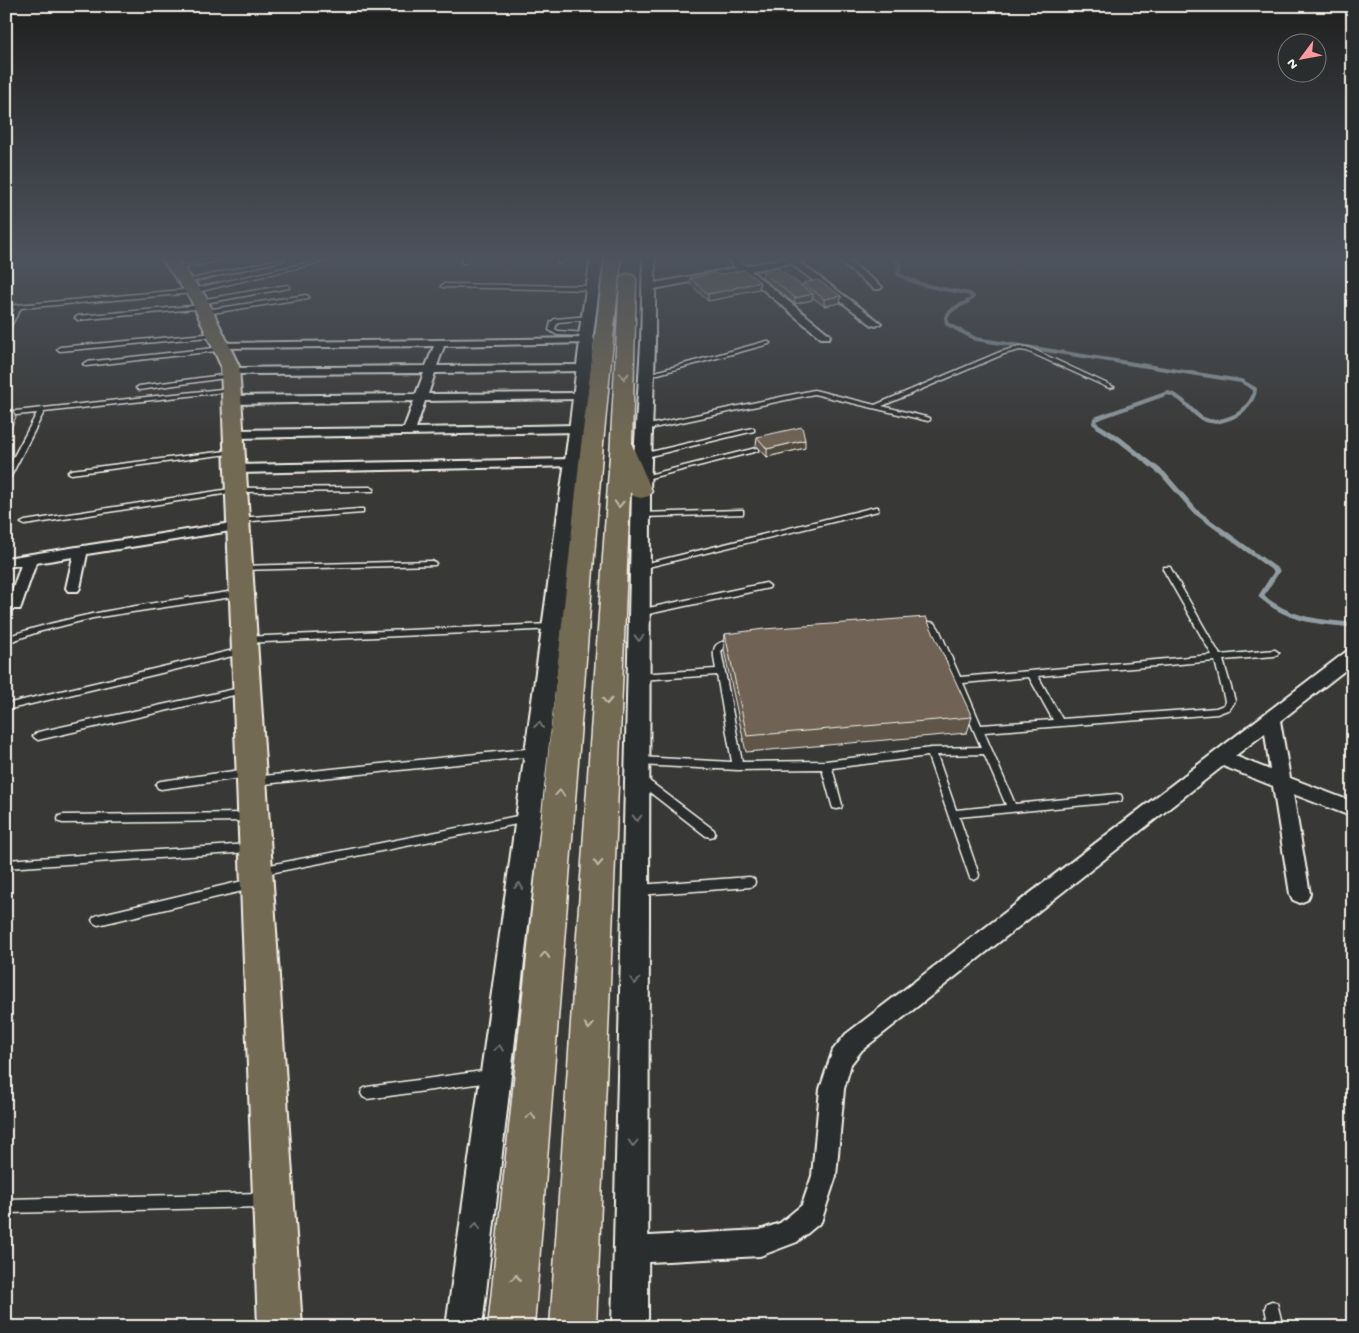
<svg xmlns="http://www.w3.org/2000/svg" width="1359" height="1333" font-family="'Gochi Hand',sans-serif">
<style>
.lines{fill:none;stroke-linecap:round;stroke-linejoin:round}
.stream-far1{stroke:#919ca1;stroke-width:4}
.stream{stroke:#919ca1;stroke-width:5}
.service-casing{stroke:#f4f1e8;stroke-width:3}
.minor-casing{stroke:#f4f1e8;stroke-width:4}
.tertiary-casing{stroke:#f4f1e8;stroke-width:4}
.primary-casing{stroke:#f4f1e8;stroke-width:4}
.trunk-casing{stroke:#f4f1e8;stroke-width:3}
.service{fill:#2a2d2e;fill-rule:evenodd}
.minor{fill:#2a2d2e;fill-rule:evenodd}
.tertiary{fill:#2a2d2e;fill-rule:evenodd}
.primary{fill:#736b52;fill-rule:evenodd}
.trunk{fill:#736b52;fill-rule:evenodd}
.wall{fill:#5f564a;stroke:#f4f1e8}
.shaded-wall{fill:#4e463c;stroke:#f4f1e8}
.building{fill:#6f6456;stroke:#f4f1e8}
.oneway{stroke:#c0bbac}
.oneway2{stroke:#71726f}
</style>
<rect width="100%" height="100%" fill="#383836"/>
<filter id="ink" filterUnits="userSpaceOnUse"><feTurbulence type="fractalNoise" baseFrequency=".02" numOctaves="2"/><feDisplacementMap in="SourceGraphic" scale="10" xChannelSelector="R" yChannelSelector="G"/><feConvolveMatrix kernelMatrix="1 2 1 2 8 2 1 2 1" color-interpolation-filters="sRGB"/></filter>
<g filter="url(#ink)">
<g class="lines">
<!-- stream-far1 -->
<path class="stream-far1" d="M891,257L900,264L898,274C919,287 946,289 970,294L973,297C965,307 955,303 946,317L947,324L976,339L1241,381L1255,389C1255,397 1247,407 1241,412C1235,417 1228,419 1220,421C1193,425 1191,399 1168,393L1095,419L1094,423L1101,428"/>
<!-- stream -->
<path class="stream" d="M1099,427L1120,440L1163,474L1196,512L1277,571L1261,596C1288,620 1318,622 1353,625"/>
<!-- service casing -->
<g class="service-casing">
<path id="service" d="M6,257H20L6,259Z
M222,257H233L175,270L172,268Z
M332,257H342L193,293L21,308L9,329L6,331V324L15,309L6,310V306L193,289Z
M465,257H470L466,263H462L461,262Z
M559,257H564L563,264L558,263Z
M283,258H285V260L186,283L183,281Z
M444,284L594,286L597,288L594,290L442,287L441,286Z
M287,285L289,286V288L200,304L197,302L200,300Z
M306,295L309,297L308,298L206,314L203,312L206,310Z
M203,305L205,306V308L78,320L75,318L78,316Z
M589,316L592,318L591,319L558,322L557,323L555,329L558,331L586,333L588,334V336L557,335L549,330L551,322L555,319Z
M217,333L219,334V336L60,351L57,349L60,347Z
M767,341L770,343L769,344L647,377L644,375Z
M1020,346L1030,348L1114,387L1109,388L1027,351L1020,350L1004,354L882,406L930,418V420L928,421L814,394L644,430L641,428L644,426L814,390L875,405L1000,352Z
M223,347L225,348V350L86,366L83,364L86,362Z
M230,374L233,376L232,377L139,390L136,388L139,386Z
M231,388L233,389V391L44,412L10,478L6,480V471L37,413L6,416V412Z
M752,428L754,429V431L642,458L639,456L642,454Z
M756,448L758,449V451L642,480L638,478L640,477Z
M234,450L236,451V453L71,474L68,472L71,470Z
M370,487L374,489L373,491L236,492L25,525L21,523L25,521L236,488Z
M875,507H878V511L640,569L636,567L640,565Z
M360,509H363V513L238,522L234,520L238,518Z
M740,510H743V514L641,517L637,515L641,513Z
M432,561L436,563L435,565L240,570L236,568L240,566Z
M1164,567H1170L1171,569L1220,655L1275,650L1279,653L1275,656L1223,660L1235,701L1230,709L1217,714L984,732L1015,804L1117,794L1121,795L1122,798L1121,801L1117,802L959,817L979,875L978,878L974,880L970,878L969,875L928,756L832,768L842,805L841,808L837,809L833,808L832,805L822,769L738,770L639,765L636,764L634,761L636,758L639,757L732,762L717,675L639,680L635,677L639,674L716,669C712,647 711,642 736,639L740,642L739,644L727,646L721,651L742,762L826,761L931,748L981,747L931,630L929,627L915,625L914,623L915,621L918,620L935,623L939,629L960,677L1212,655L1163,569ZM1215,661L1225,701L1224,705L1216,708L1062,719L1038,676ZM1029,677L1053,720L981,725L963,683ZM984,754L1006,805L956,810L937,755Z
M766,583L770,586L769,588L639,616L635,613L639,610Z
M242,590L246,593L245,595L93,618L38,632L6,643V637C83,611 162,602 242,590Z
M552,624L556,627L555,629L245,643L241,640L245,637Z
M242,648L245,649L246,651L245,653L6,710V704Z
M244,687L248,690L247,692L38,740L35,738L33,736L35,734L38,732Z
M535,748L538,749L540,752L538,755L535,756L254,785L251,784L249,781L251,778L254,777Z
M248,769L251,770L253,773L251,776L248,777L161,789L158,788L156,785L158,782L161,781Z
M641,776L644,777L714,830L715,833L714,836L710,837L706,836L638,783L636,780L638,777Z
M248,813L252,814L253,817L252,820L248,821L63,823L59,822L58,819L59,816L63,815Z
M527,814L531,815L532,818L531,821L527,822L260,875L256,874L255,871L256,868L260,867Z
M250,844L254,845L255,848L254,851L250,852L6,868V860Z
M750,877L754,879L755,882L754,885L750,887L638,895L634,893L633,890L634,887L638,885Z
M251,879L255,881L256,884L255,887L251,889L98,925L94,923L92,920L94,917L98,915Z
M490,1070L494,1072L496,1076L494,1080L490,1082L367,1099L363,1097L361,1093L363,1089L367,1087Z
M263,1193L268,1195L270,1200L268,1205L263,1207L6,1213V1199Z
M1272,1301L1277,1303L1283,1327H1269L1265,1308L1267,1303Z"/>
</g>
<!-- minor casing -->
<g class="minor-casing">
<path id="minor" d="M725,257H735L746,266L791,257H813L799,262L881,323L876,326L872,325L790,263L751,271L829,334L830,336L829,338H821L742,272L649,290L644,287L649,284L736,268Z
M834,257H844L882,287L880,289H874Z
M587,338L591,339L592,341L591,343L444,346L437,366L584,365L590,368L584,371L435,373L428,394L580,393L586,396L580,399L425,401L416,428L576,425L582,429L580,432L234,438L228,434L234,430L404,428L414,401L232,404L226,400L232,396L416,394L424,373L230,374L224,371L230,368L426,366L434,346L222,348L218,347L217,345L218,343Z
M572,459L578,463L577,466L235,473L229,469L235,465Z
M238,522L245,526L243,529L87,554L80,588L78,591H68L66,588L73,557L36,563L20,609H10L7,606L21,565L6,567V558Z
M1353,650V664L1280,721L1290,778L1353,802V817L1293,794L1310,894L1307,900L1300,903L1293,900L1290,894L1273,786L1223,766L862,1050L851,1064L844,1089L836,1176L821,1222L797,1242L760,1256L631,1263L622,1259L618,1250L622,1241L631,1237L760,1230L780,1223L802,1205L812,1176L820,1089L833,1050L846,1034L1347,651ZM1265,733L1270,770L1235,756Z"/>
</g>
<!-- tertiary casing -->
<g class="tertiary-casing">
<path id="tertiary" d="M591,257H603L593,335L594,341L584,439L482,1327H446L568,439L580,341L579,335Z
M643,257H655V344L650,491L648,1327H612L632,491L641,344Z"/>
</g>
<!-- primary casing -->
<g class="primary-casing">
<path id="primary" d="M160,257H175L206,297L239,366L302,1327H258L221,366L190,298Z"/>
</g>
<!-- trunk casing -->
<g class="trunk-casing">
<path id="trunk" d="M605,257H621L602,454L534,1327H488L580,454Z
M628,274L634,276L636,279L632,445L652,491L649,496L641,498L633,496L630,492L596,1327H550L610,455L620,279L622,276Z"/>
</g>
<!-- service -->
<use href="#service" class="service"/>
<!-- minor -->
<use href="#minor" class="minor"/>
<!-- tertiary -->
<use href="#tertiary" class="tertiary"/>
<!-- primary -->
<use href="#primary" class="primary"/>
<!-- trunk -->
<use href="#trunk" class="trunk"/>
</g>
<!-- wall -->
<path class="wall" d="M763,272L802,286L803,283L841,296L840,303L824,306L812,297V300L795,304L762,278Z
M718,275L760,282L759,289L734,294V296L708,301L690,284V278Z
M757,437L805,448L767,457L756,445Z
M725,634L972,717L967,733L746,752L724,650Z"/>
<!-- shaded-wall -->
<path class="shaded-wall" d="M760,282L759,289L734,294V296L708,301V294Z
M813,294L812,300L795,304V298Z
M841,296L840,303L824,306V299Z
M9,402L16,417L6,439V407Z
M805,440V448L767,457V449Z"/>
<!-- building -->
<path class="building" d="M779,269L813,294L795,298L763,272Z
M744,270L760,282L733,288L734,289L708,294L690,278L715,273L718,275Z
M818,280L841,296L824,299L803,283Z
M802,427L805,440L767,449L757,437Z
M926,617L972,717L747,736L725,634L764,629Z"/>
<!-- one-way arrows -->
<defs><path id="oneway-chevron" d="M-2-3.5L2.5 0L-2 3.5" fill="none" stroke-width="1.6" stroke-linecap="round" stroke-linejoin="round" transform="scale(1.25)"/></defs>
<g class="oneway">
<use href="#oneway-chevron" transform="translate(624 376) rotate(92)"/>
<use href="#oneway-chevron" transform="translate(619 504) rotate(93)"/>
<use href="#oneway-chevron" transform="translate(607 701) rotate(93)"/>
<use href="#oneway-chevron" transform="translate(560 793) rotate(-85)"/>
<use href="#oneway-chevron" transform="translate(598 863) rotate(93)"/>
<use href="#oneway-chevron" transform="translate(545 955) rotate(-85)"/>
<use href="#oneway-chevron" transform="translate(589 1026) rotate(93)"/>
<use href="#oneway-chevron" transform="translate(531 1116) rotate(-85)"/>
<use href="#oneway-chevron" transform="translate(516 1278) rotate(-85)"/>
</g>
<g class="oneway2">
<use href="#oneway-chevron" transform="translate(639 638) rotate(91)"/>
<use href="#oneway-chevron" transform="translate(539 725) rotate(-83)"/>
<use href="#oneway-chevron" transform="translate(637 818) rotate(91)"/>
<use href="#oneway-chevron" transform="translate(519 886) rotate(-83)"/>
<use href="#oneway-chevron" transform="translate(635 981) rotate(91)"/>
<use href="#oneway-chevron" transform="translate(499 1048) rotate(-83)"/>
<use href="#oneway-chevron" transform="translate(633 1143) rotate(91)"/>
<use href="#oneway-chevron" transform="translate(476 1226) rotate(-83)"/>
</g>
</g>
<!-- sky -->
<linearGradient id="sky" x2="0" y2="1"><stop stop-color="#1f1f1e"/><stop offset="0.58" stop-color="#4d535d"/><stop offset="1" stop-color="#4d535d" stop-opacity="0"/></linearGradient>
<rect width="1359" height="444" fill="url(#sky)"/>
<!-- margin -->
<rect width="1359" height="1333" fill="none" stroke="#2a2d2e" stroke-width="25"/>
<rect x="12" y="12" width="1334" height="1308" fill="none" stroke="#f4f1e8" stroke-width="2" filter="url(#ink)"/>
<!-- north arrow -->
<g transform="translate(1302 58) rotate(238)"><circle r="24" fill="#2a2d2e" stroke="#7b7b78"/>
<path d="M0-4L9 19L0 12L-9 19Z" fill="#ff9aa2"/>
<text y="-8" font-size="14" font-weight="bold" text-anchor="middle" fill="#f4f1e8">N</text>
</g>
</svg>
